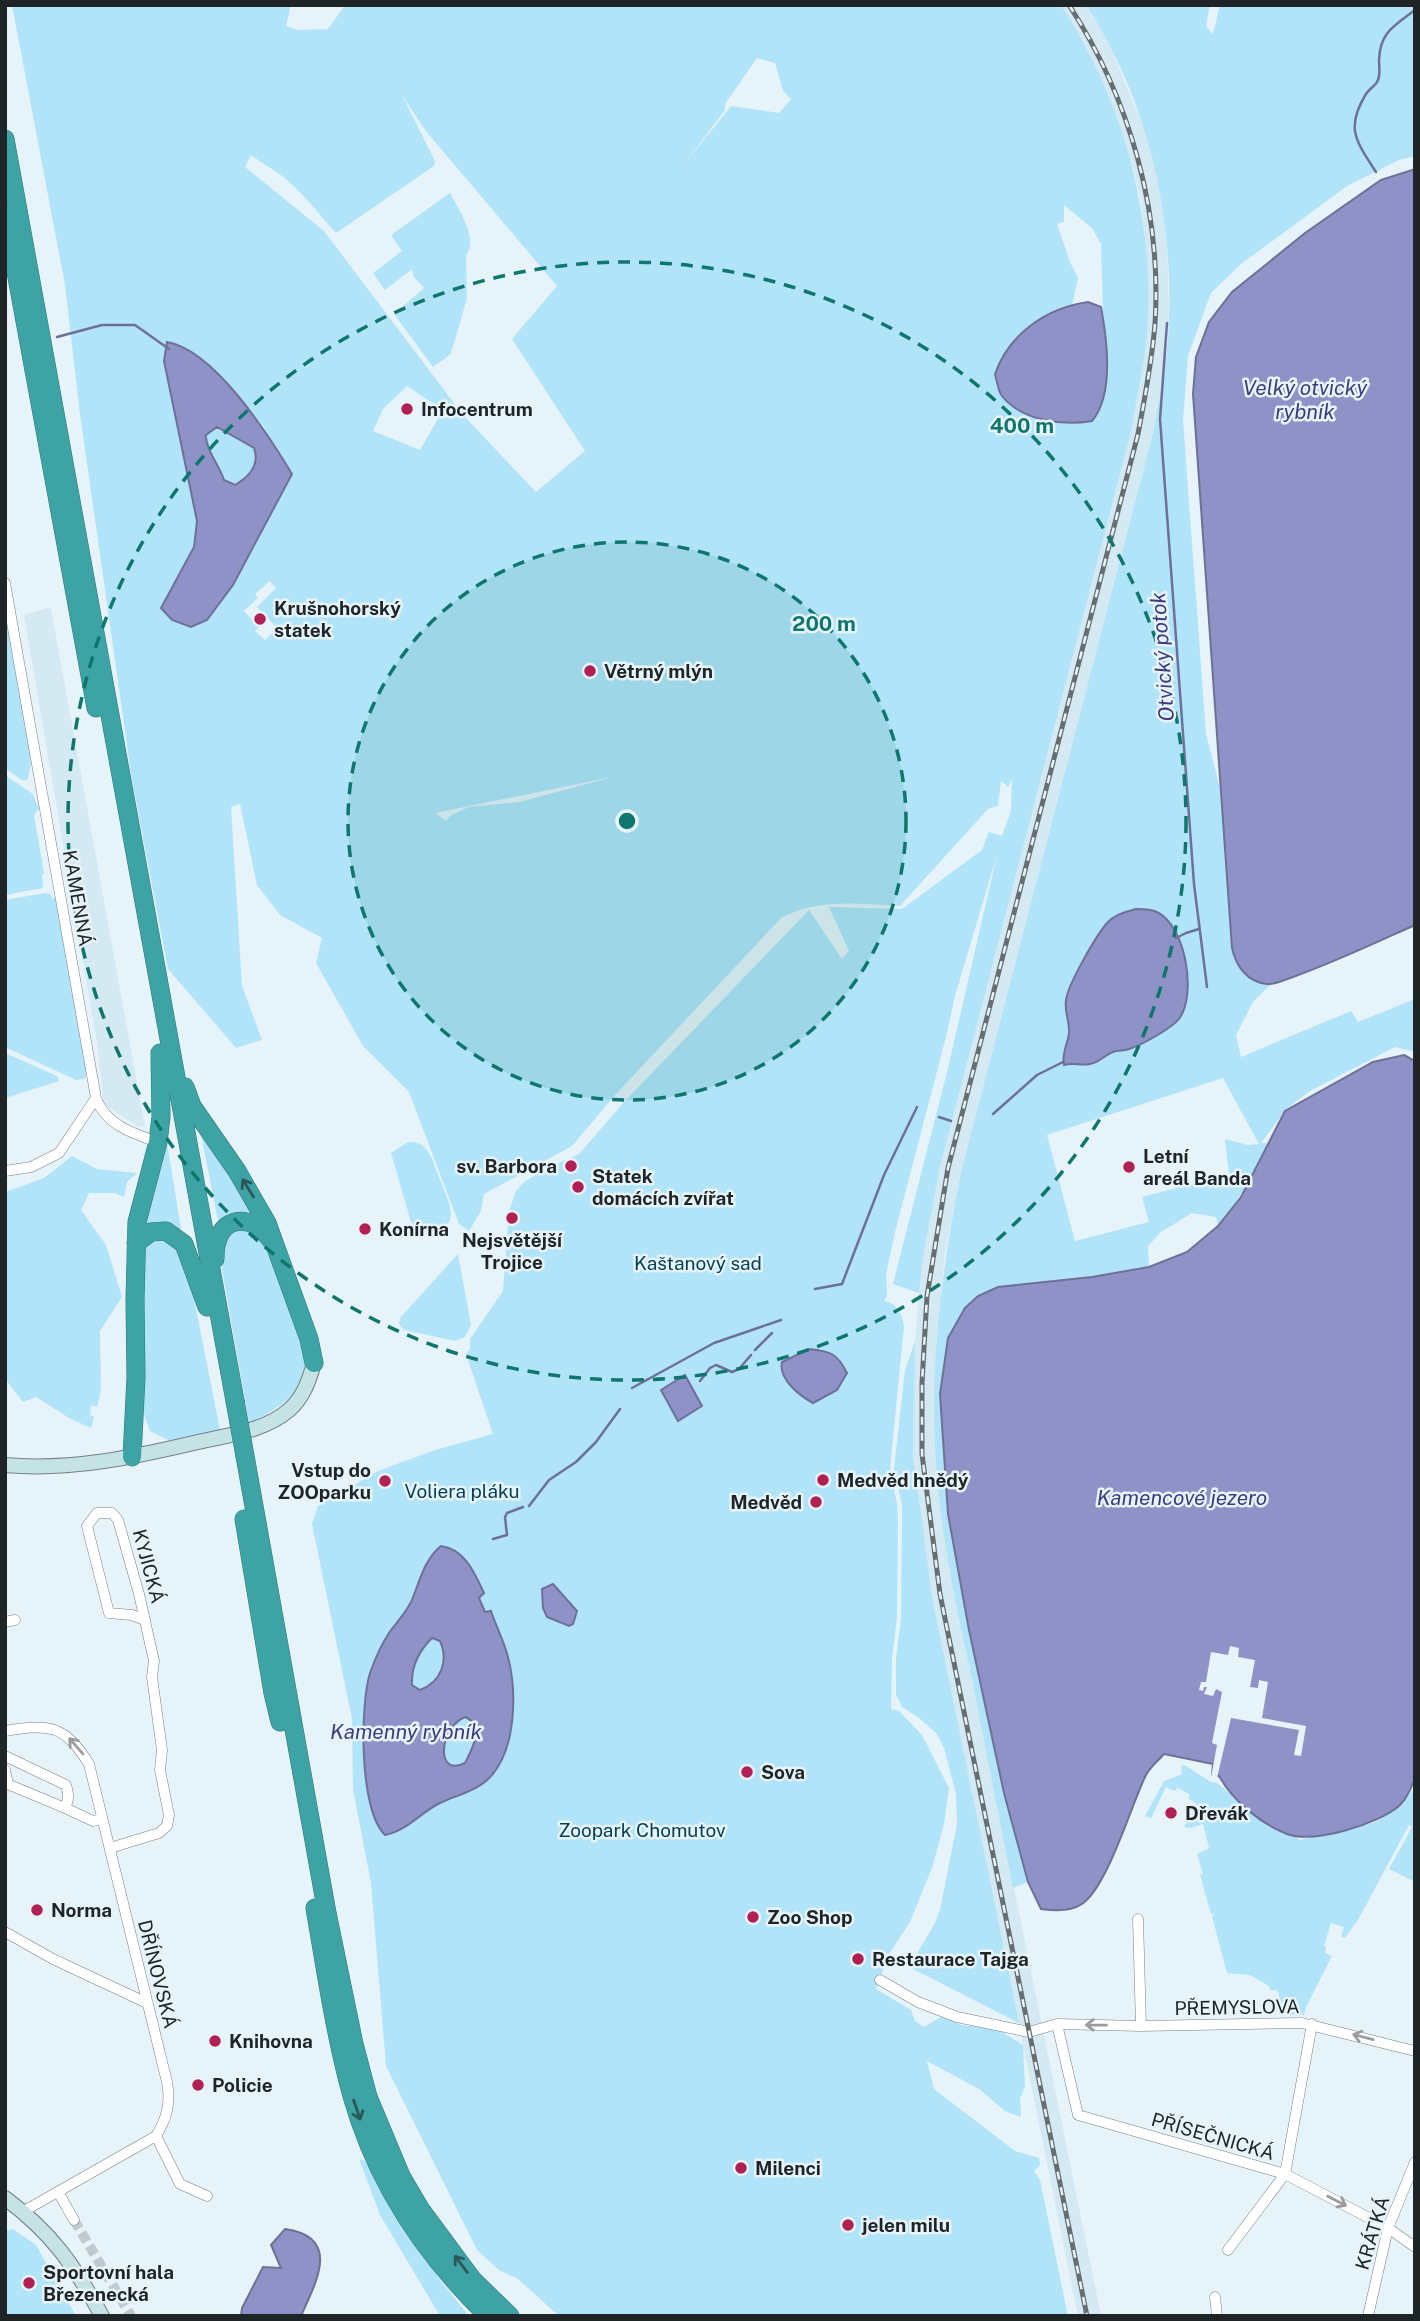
<svg xmlns="http://www.w3.org/2000/svg" width="1420" height="2321" font-family="'Public Sans',sans-serif">
<style>
.built{fill:#d4e9f2}
.green{fill:#b1e4f9;fill-rule:evenodd}
.water{fill:#8f92c7;stroke:#6d7197;stroke-width:2;fill-rule:evenodd}
.pier{fill:#e6f3f9}
.lines{fill:none;stroke-linecap:round;stroke-linejoin:round}
.stream{stroke:#6d7197;stroke-width:2.5}
.street-tunnel{stroke:#becacf;stroke-width:10;stroke-dasharray:10 5;stroke-linecap:butt}
.street-casing{stroke:#748085;stroke-width:11}
.secondary-casing{stroke:#748085;stroke-width:16}
.highway-casing{stroke:#327778;stroke-width:19}
.street{stroke:#fff;stroke-width:10}
.secondary{stroke:#c5e3e4;stroke-width:14}
.highway{stroke:#3da3a4;stroke-width:18}
.rail-casing{stroke:#666e71;stroke-width:5}
.rail{stroke:#e6f3f9;stroke-width:2.5;stroke-dasharray:8;stroke-linecap:butt}
.highway-bridge-casing{stroke:#327778;stroke-width:19;stroke-linecap:butt}
.highway-bridge{stroke:#3da3a4;stroke-width:18}
.oneway{stroke:#2b5758}
.oneway2{stroke:#9a9c9d}
.ring{fill:none;stroke:#0f766e;stroke-width:3.5;stroke-dasharray:12 9}
.poi-dot{fill:#b02053;stroke:#e6f3f9;stroke-width:2.5}
.labels{text-anchor:middle;dominant-baseline:central;stroke-width:5;stroke-linejoin:round;paint-order:stroke}
.poi-label{font-size:19px;font-weight:bold;fill:#1f2426;stroke:#e6f3f9;text-anchor:start}
.street-label{font-size:19px;fill:#1f2426;stroke:#e6f3f9}
.park-label{font-size:19px;fill:#023f52;stroke:#e6f3f9}
.water-label{font-size:21px;font-style:italic;fill:#3e3c7e;stroke:#e6f3f9}
.centre{fill:#0f766e;stroke:#e6f3f9;stroke-width:3.5}
.ring-label{font-size:21px;text-anchor:middle;font-weight:bold;fill:#0f766e;stroke:#e6f3f9;stroke-width:5;stroke-linejoin:round;paint-order:stroke}
</style>
<rect width="100%" height="100%" fill="#e6f3f9"/>
<!-- built -->
<path class="built" d="M1061,5H1086L1107,39L1145,130L1161,192L1167,235L1169,323L1163,379L1152,437L961,1172L945,1254L941,1295L936,1342L934,1419L935,1453L943,1524L954,1592L1101,2316H1078L932,1596L922,1527L913,1455L912,1419L915,1341L919,1293L924,1251L940,1167L1131,432L1141,376L1148,322L1145,237L1140,196L1132,165L1108,94L1087,49Z
M48,608L51,609L145,1127L137,1126L104,1104L97,1043L24,615Z"/>
<!-- green -->
<path class="green" d="M12,5H291L286,26L298,30L328,29L345,5H1061C1122,99 1153,209 1148,321C1146,358 1137,396 1131,432L940,1167L924,1251L919,1293L893,1284L948,1068L997,855L955,996L947,1033L896,1228L886,1274L887,1296L884,1301C897,1303 902,1314 904,1326L890,1469L897,1504L898,1522L897,1618L892,1658L891,1709L899,1711L922,1735L949,1788L944,1824L932,1868L910,1922L889,1954L876,1989L911,2010L915,2021L924,2027L941,2017H945L961,2025L997,2029L1023,2045L1025,2086L1020,2099L1021,2117L1005,2111L979,2089L927,2061L934,2089L1015,2151L1039,2158L1040,2165L1034,2171L1040,2180L1068,2316H559L518,2279L499,2270L477,2250L386,2066L371,1883L353,1789L352,1719L312,1524L318,1506L378,1471L435,1450L493,1434L466,1354L470,1349V1339L503,1291L509,1211L516,1191L524,1182L547,1168L579,1154L625,1101L809,910L842,959L849,951L829,907L902,909L982,850L989,832L1002,836L1011,811L1012,779L1008,787L1001,781L998,806L988,809L900,906C859,904 818,898 781,918L616,1094L572,1146L484,1194L481,1211L469,1231L459,1224L409,1092L363,1046L316,963L322,938L280,915L257,885L240,804L231,807L242,986L262,1040L236,1048L168,969L132,780L80,414L65,285ZM757,58L775,63L783,91L791,99L779,113L731,106L686,162L725,110V104ZM402,95L425,130L557,286L512,339L585,451L536,492L463,415L324,231L245,167L251,155C260,162 269,167 278,173C300,189 318,213 336,233L434,166L435,161ZM1064,205L1092,228L1101,244L1103,314L1106,344L1103,404L1092,421L1079,423L1047,422L1014,405L1002,396L995,375L1003,355L1050,314L1072,305L1078,278L1070,262L1057,224L1064,222ZM167,342C206,349 239,400 265,428L233,585L161,608L195,547L197,521L164,361ZM407,386L443,410L420,450L373,431L383,409ZM270,581L276,588L257,607L277,628L265,640L255,631L259,627L244,611L258,598L255,594ZM612,777L520,802L469,807L451,815L446,821L435,813Z
M1086,5H1210L1206,26L1213,34L1220,5H1415V156L1399,160L1347,186L1241,264L1211,293L1188,356L1183,420L1206,734L1222,796L1232,948C1238,972 1247,979 1270,985L1253,1002L1236,1035L1241,1057L1351,1011L1358,1022L1415,999V1052L1395,1047L1310,1091L1286,1109L1261,1143H1268C1254,1174 1239,1200 1218,1226L1216,1217L1192,1213L1161,1232L1148,1246L1149,1267L1092,1277L998,1287L978,1296L965,1308L940,1394L948,1513L994,1748L1028,1882L1013,1888C999,1817 985,1746 971,1675C955,1601 939,1526 935,1450C930,1357 943,1263 961,1172L1152,437C1159,399 1168,360 1169,321C1173,210 1147,99 1086,5ZM1159,913L1178,936L1130,1049L1111,1052L1100,1062L1064,1064L1062,1060L1069,1036V1023L1065,1010L1066,999L1075,975ZM1223,1078L1259,1144L1248,1145L1225,1139L1229,1174L1142,1197L1149,1222L1075,1241L1047,1135Z
M450,193C459,210 479,239 466,255L467,298L455,340L450,355L433,367L394,314L424,288L414,277L412,269L385,290L373,273L402,251L391,235Z
M217,427L254,448C260,465 249,477 234,485L224,480C219,465 206,449 206,435Z
M5,616L32,758L28,779L23,781L5,768Z
M5,775L33,794L37,805L40,807L34,815L44,873L42,874L43,888L5,895Z
M45,893L50,894L53,899L56,897L87,1074L84,1079L76,1080L5,1047V900Z
M5,1053L57,1076L59,1081L5,1098Z
M201,1134L250,1208V1211L247,1212L227,1214L219,1226Z
M408,1142C414,1142 419,1142 424,1147C432,1154 435,1168 439,1177C450,1205 465,1229 423,1235L411,1222L391,1153Z
M164,1143H167L181,1229L144,1228Z
M72,1156L97,1169L137,1173L127,1182L124,1197L115,1193H89L81,1210L106,1245L122,1297L100,1331L101,1390L97,1407L91,1405L90,1415L94,1417L91,1428L69,1418L36,1397L23,1402L5,1379V1192L44,1178Z
M238,1226L263,1235C272,1259 281,1283 290,1306C313,1368 314,1393 249,1423L222,1269L224,1240Z
M164,1237L179,1247L192,1288L220,1430L170,1441L150,1431L145,1418L141,1396V1250L148,1242Z
M458,1254L471,1325L465,1337L455,1341L404,1330L399,1324L400,1318Z
M915,1341L913,1455L932,1596L1019,2023L909,1967L935,1923L940,1910L957,1824L956,1794L944,1748L937,1734L919,1718L902,1707L896,1695V1658L901,1619L902,1522V1504L894,1469L905,1370Z
M1184,1765L1211,1782L1217,1783L1268,1823L1271,1821L1300,1840L1373,1823C1388,1816 1406,1802 1415,1787V1882L1389,1869L1412,1827L1409,1825L1359,1918L1345,1938L1341,1937L1344,1927L1331,1923L1324,1946L1326,1947L1325,1953L1332,1956L1306,2007L1304,2015L1280,2014L1279,1993L1276,1990H1270L1269,1986L1250,1975L1227,1973L1212,1916L1215,1914H1211L1200,1875L1203,1874L1197,1854L1209,1848L1203,1824L1191,1828L1184,1827L1188,1820H1190L1189,1816L1196,1803L1189,1799V1794L1178,1788L1174,1791L1166,1787L1151,1818L1145,1816L1164,1781L1182,1774L1181,1766Z
M359,2159L365,2161L440,2280L469,2316H440L380,2215Z
M13,2229L36,2245L76,2316H5V2231Z"/>
<!-- water -->
<path class="water" d="M1415,169V925C1375,943 1335,962 1293,977C1286,979 1275,985 1267,984C1247,982 1236,966 1232,948L1193,394L1196,357L1209,322L1232,292L1305,233L1381,180Z
M1088,302L1101,307C1107,339 1114,395 1092,421C1063,426 1022,421 1002,396C998,391 997,381 995,374C1009,334 1046,308 1088,302Z
M167,342C214,350 268,434 292,474L233,585L207,620L191,627L172,620L161,608L194,547L197,521L164,361ZM217,427L254,448C260,465 249,477 235,485L224,480C219,465 205,448 206,435Z
M1136,909C1143,909 1151,909 1157,912C1186,926 1197,995 1179,1019C1172,1028 1140,1046 1129,1049C1124,1051 1118,1050 1113,1052C1104,1055 1101,1062 1090,1064C1081,1066 1073,1062 1064,1065C1061,1055 1068,1043 1069,1033C1070,1022 1064,1012 1066,1000C1068,984 1096,936 1107,923C1115,914 1126,912 1136,909Z
M1404,1055L1415,1061V1778C1411,1788 1407,1799 1399,1806C1378,1824 1314,1844 1287,1834C1261,1824 1233,1801 1219,1776L1212,1775L1213,1764L1164,1754C1158,1761 1150,1767 1146,1775C1131,1805 1108,1886 1082,1904C1070,1912 1054,1911 1041,1909L1028,1882L1004,1793L969,1630L948,1514L940,1394L948,1338L965,1308L978,1296L998,1287L1092,1277L1149,1267L1187,1252L1218,1226L1241,1197L1285,1111L1373,1062Z
M809,1349C830,1351 837,1353 847,1373L837,1390L813,1403C800,1396 778,1379 782,1362Z
M685,1375L702,1406L678,1421L661,1390Z
M441,1546C465,1549 475,1574 484,1593L479,1598L485,1612L491,1611C496,1626 504,1641 508,1657C517,1692 516,1747 492,1775C480,1790 457,1795 440,1803C421,1812 407,1831 385,1835C359,1811 360,1705 370,1673C375,1659 381,1645 389,1633C396,1623 405,1614 411,1602C419,1584 424,1559 441,1546ZM432,1638L440,1641C449,1661 441,1682 420,1690L412,1685C411,1667 419,1651 432,1638ZM465,1717C486,1725 472,1749 465,1763C435,1778 439,1728 465,1717Z
M553,1584L577,1611L573,1624L569,1626L547,1617L543,1608L542,1589Z
M285,2229C342,2237 316,2282 301,2316H241L242,2308L263,2267L281,2268L271,2245Z"/>
<!-- pier -->
<path class="pier" d="M1230,1646L1239,1648L1238,1657L1255,1660L1250,1687L1258,1688L1259,1680L1268,1682L1262,1718L1306,1726L1301,1756L1294,1755L1299,1730L1231,1718L1217,1778L1211,1777L1217,1745L1212,1743L1222,1692L1216,1689L1213,1696L1204,1694L1207,1687H1204L1203,1691L1199,1690L1201,1682H1206L1211,1652L1228,1655Z"/>
<g class="lines">
<!-- stream -->
<path class="stream" d="M1376,172C1356,141 1345,128 1366,94C1369,89 1375,86 1377,82C1381,76 1379,67 1379,60C1380,32 1394,26 1415,10
M1167,323L1160,419L1194,884L1207,987
M57,337L102,325H135L169,349
M1176,938L1186,933L1199,929
M993,1114L1037,1075L1063,1062
M939,1117L951,1121
M815,1289L842,1284L884,1175L917,1107
M755,1350L772,1333
M700,1381L710,1368L716,1365L732,1372L739,1369L751,1355
M632,1388L714,1343L781,1320
M529,1506L549,1480L576,1462L596,1442L620,1409
M493,1539L507,1535L505,1517L507,1513L523,1507"/>
<!-- street-tunnel -->
<path class="street-tunnel" d="M74,2220L131,2316"/>
<!-- street casing -->
<g class="street-casing">
<path id="street" d="M5,583L96,1098L59,1153L31,1167L5,1171
M96,1098C105,1124 133,1134 158,1142
M5,1622L15,1620
M5,1731C49,1724 64,1724 89,1764L167,2082C171,2103 167,2118 156,2136L24,2211
M5,1756L66,1785C69,1794 69,1799 65,1808L5,1783
M5,1770L8,1784
M65,1808L93,1821L102,1819
M110,1848L159,1833L167,1826L169,1815L160,1770L162,1750L152,1677L154,1661L139,1594L118,1520L112,1513H97L87,1526L109,1613L132,1615L145,1620
M1138,1919L1141,2026
M5,1932L53,1959L147,2003
M880,1980L918,2002L957,2017L1029,2032L1057,2024L1141,2026L1302,2023L1415,2051
M1057,2024L1078,2115L1285,2174L1388,2228L1415,2247
M156,2136L180,2184L207,2196
M58,2192L74,2220
M1228,2250L1285,2174L1312,2024
M1215,2297L1217,2316
M1368,2316L1388,2228L1415,2162"/>
</g>
<!-- secondary casing -->
<g class="secondary-casing">
<path id="secondary" d="M5,1465C71,1471 134,1457 198,1442C228,1435 265,1431 289,1410C303,1398 309,1381 314,1363
M5,2198C52,2233 74,2265 102,2316"/>
</g>
<!-- highway casing -->
<g class="highway-casing">
<path id="highway" d="M5,139L235,1401
M5,212L96,708
M185,1087L192,1106L237,1171L267,1223L309,1339L314,1363
M136,1243L151,1232L166,1231L184,1244L207,1307
M215,1259C215,1254 215,1247 217,1242C224,1214 256,1216 269,1238
M245,1456L327,1913L354,2044L368,2097L401,2176L421,2210L472,2279L510,2316
M132,1457L136,1377L135,1300L137,1222L158,1142L161,1117L160,1053
M244,1519L273,1693L280,1722
M315,1908C326,1971 335,2035 352,2096C376,2181 425,2255 488,2316"/>
</g>
<!-- street -->
<use href="#street" class="street"/>
<!-- secondary -->
<use href="#secondary" class="secondary"/>
<!-- highway -->
<use href="#highway" class="highway"/>
<!-- rail casing -->
<g class="rail-casing">
<path id="rail" d="M1069,5C1130,99 1162,212 1155,324C1152,361 1145,397 1138,434L948,1168L927,1296L922,1383V1454L940,1594L1087,2316"/>
</g>
<!-- rail -->
<use href="#rail" class="rail"/>
<!-- highway-bridge casing -->
<g class="highway-bridge-casing">
<path id="highway-bridge" d="M235,1401L245,1456"/>
</g>
<!-- highway-bridge -->
<use href="#highway-bridge" class="highway-bridge"/>
</g>
<!-- one-way arrows -->
<defs><path id="oneway-shaft" d="M-6 0H5M1.5-3L5.5 0L1.5 3" fill="none" stroke-width="1.6" stroke-linecap="round" stroke-linejoin="round" transform="scale(1.75)"/></defs>
<g class="oneway">
<use href="#oneway-shaft" transform="translate(248 1188) rotate(-122)"/>
<use href="#oneway-shaft" transform="translate(357 2110) rotate(71)"/>
<use href="#oneway-shaft" transform="translate(461 2264) rotate(-127)"/>
</g>
<g class="oneway2">
<use href="#oneway-shaft" transform="translate(76 1746) rotate(-131)"/>
<use href="#oneway-shaft" transform="translate(1096 2025) rotate(-179)"/>
<use href="#oneway-shaft" transform="translate(1363 2037) rotate(-165)"/>
<use href="#oneway-shaft" transform="translate(1337 2201) rotate(27)"/>
</g>
<!-- distance rings -->
<circle cx="627" cy="821" r="279" fill="#0f766e" fill-opacity=".12"/>
<g class="ring">
<circle cx="627" cy="821" r="279"/>
<circle cx="627" cy="821" r="559"/>
</g>
<!-- markers -->
<g class="poi-dot">
<circle cx="407" cy="409" r="7"/>
<circle cx="260" cy="619" r="7"/>
<circle cx="590" cy="671" r="7"/>
<circle cx="571" cy="1166" r="7"/>
<circle cx="1129" cy="1167" r="7"/>
<circle cx="578" cy="1187" r="7"/>
<circle cx="512" cy="1218" r="7"/>
<circle cx="365" cy="1229" r="7"/>
<circle cx="823" cy="1480" r="7"/>
<circle cx="385" cy="1481" r="7"/>
<circle cx="816" cy="1502" r="7"/>
<circle cx="747" cy="1772" r="7"/>
<circle cx="1171" cy="1813" r="7"/>
<circle cx="37" cy="1910" r="7"/>
<circle cx="753" cy="1917" r="7"/>
<circle cx="858" cy="1959" r="7"/>
<circle cx="215" cy="2041" r="7"/>
<circle cx="198" cy="2085" r="7"/>
<circle cx="741" cy="2168" r="7"/>
<circle cx="848" cy="2225" r="7"/>
<circle cx="29" cy="2283" r="7"/>
</g>
<g class="labels">
<!-- poi labels -->
<g class="poi-label">
<text x="421" y="409">Infocentrum</text>
<text x="274" y="608">Krušnohorský<tspan x="274" dy="22">statek</tspan></text>
<text x="604" y="671">Větrný mlýn</text>
<text x="1143" y="1156">Letní<tspan x="1143" dy="22">areál Banda</tspan></text>
<text x="557" y="1166" text-anchor="end">sv. Barbora</text>
<text x="592" y="1176">Statek<tspan x="592" dy="22">domácích zvířat</tspan></text>
<text x="379" y="1229">Konírna</text>
<text x="512" y="1240" text-anchor="middle">Nejsvětější<tspan x="512" dy="22">Trojice</tspan></text>
<text x="371" y="1470" text-anchor="end">Vstup do<tspan x="371" dy="22">ZOOparku</tspan></text>
<text x="837" y="1480">Medvěd hnědý</text>
<text x="802" y="1502" text-anchor="end">Medvěd</text>
<text x="761" y="1772">Sova</text>
<text x="1185" y="1813">Dřevák</text>
<text x="51" y="1910">Norma</text>
<text x="767" y="1917">Zoo Shop</text>
<text x="872" y="1959">Restaurace Tajga</text>
<text x="229" y="2041">Knihovna</text>
<text x="212" y="2085">Policie</text>
<text x="755" y="2168">Milenci</text>
<text x="862" y="2225">jelen milu</text>
<text x="43" y="2272">Sportovní hala<tspan x="43" dy="22">Březenecká</tspan></text>
</g>
<!-- street labels -->
<g class="street-label">
<text transform="translate(78 898) rotate(80)">KAMENNÁ</text>
<text transform="translate(149 1566) rotate(75)">KYJICKÁ</text>
<text transform="translate(158 1974) rotate(76)">DŘÍNOVSKÁ</text>
<text transform="translate(1237 2007) rotate(-1)">PŘEMYSLOVA</text>
<text transform="translate(1213 2136) rotate(16)">PŘÍSEČNICKÁ</text>
<text transform="translate(1372 2233) rotate(-73)">KRÁTKÁ</text>
</g>
<!-- park labels -->
<g class="park-label">
<text x="698" y="1263">Kaštanový sad</text>
<text x="462" y="1491">Voliera pláku</text>
<text x="642" y="1830">Zoopark Chomutov</text>
</g>
<!-- water labels -->
<g class="water-label">
<text x="1305" y="387">Velký otvický<tspan x="1305" dy="24">rybník</tspan></text>
<text transform="translate(1162 657) rotate(-94)">Otvický potok</text>
<text x="1182" y="1497">Kamencové jezero</text>
<text x="406" y="1731">Kamenný rybník</text>
</g>
</g>
<circle cx="627" cy="821" r="10" class="centre"/>
<g class="ring-label">
<text x="1022" y="433">400 m</text>
<text x="824" y="631">200 m</text>
</g>
<!-- border -->
<rect width="1420" height="2321" fill="none" stroke="#1f2426" stroke-width="14"/>
</svg>
